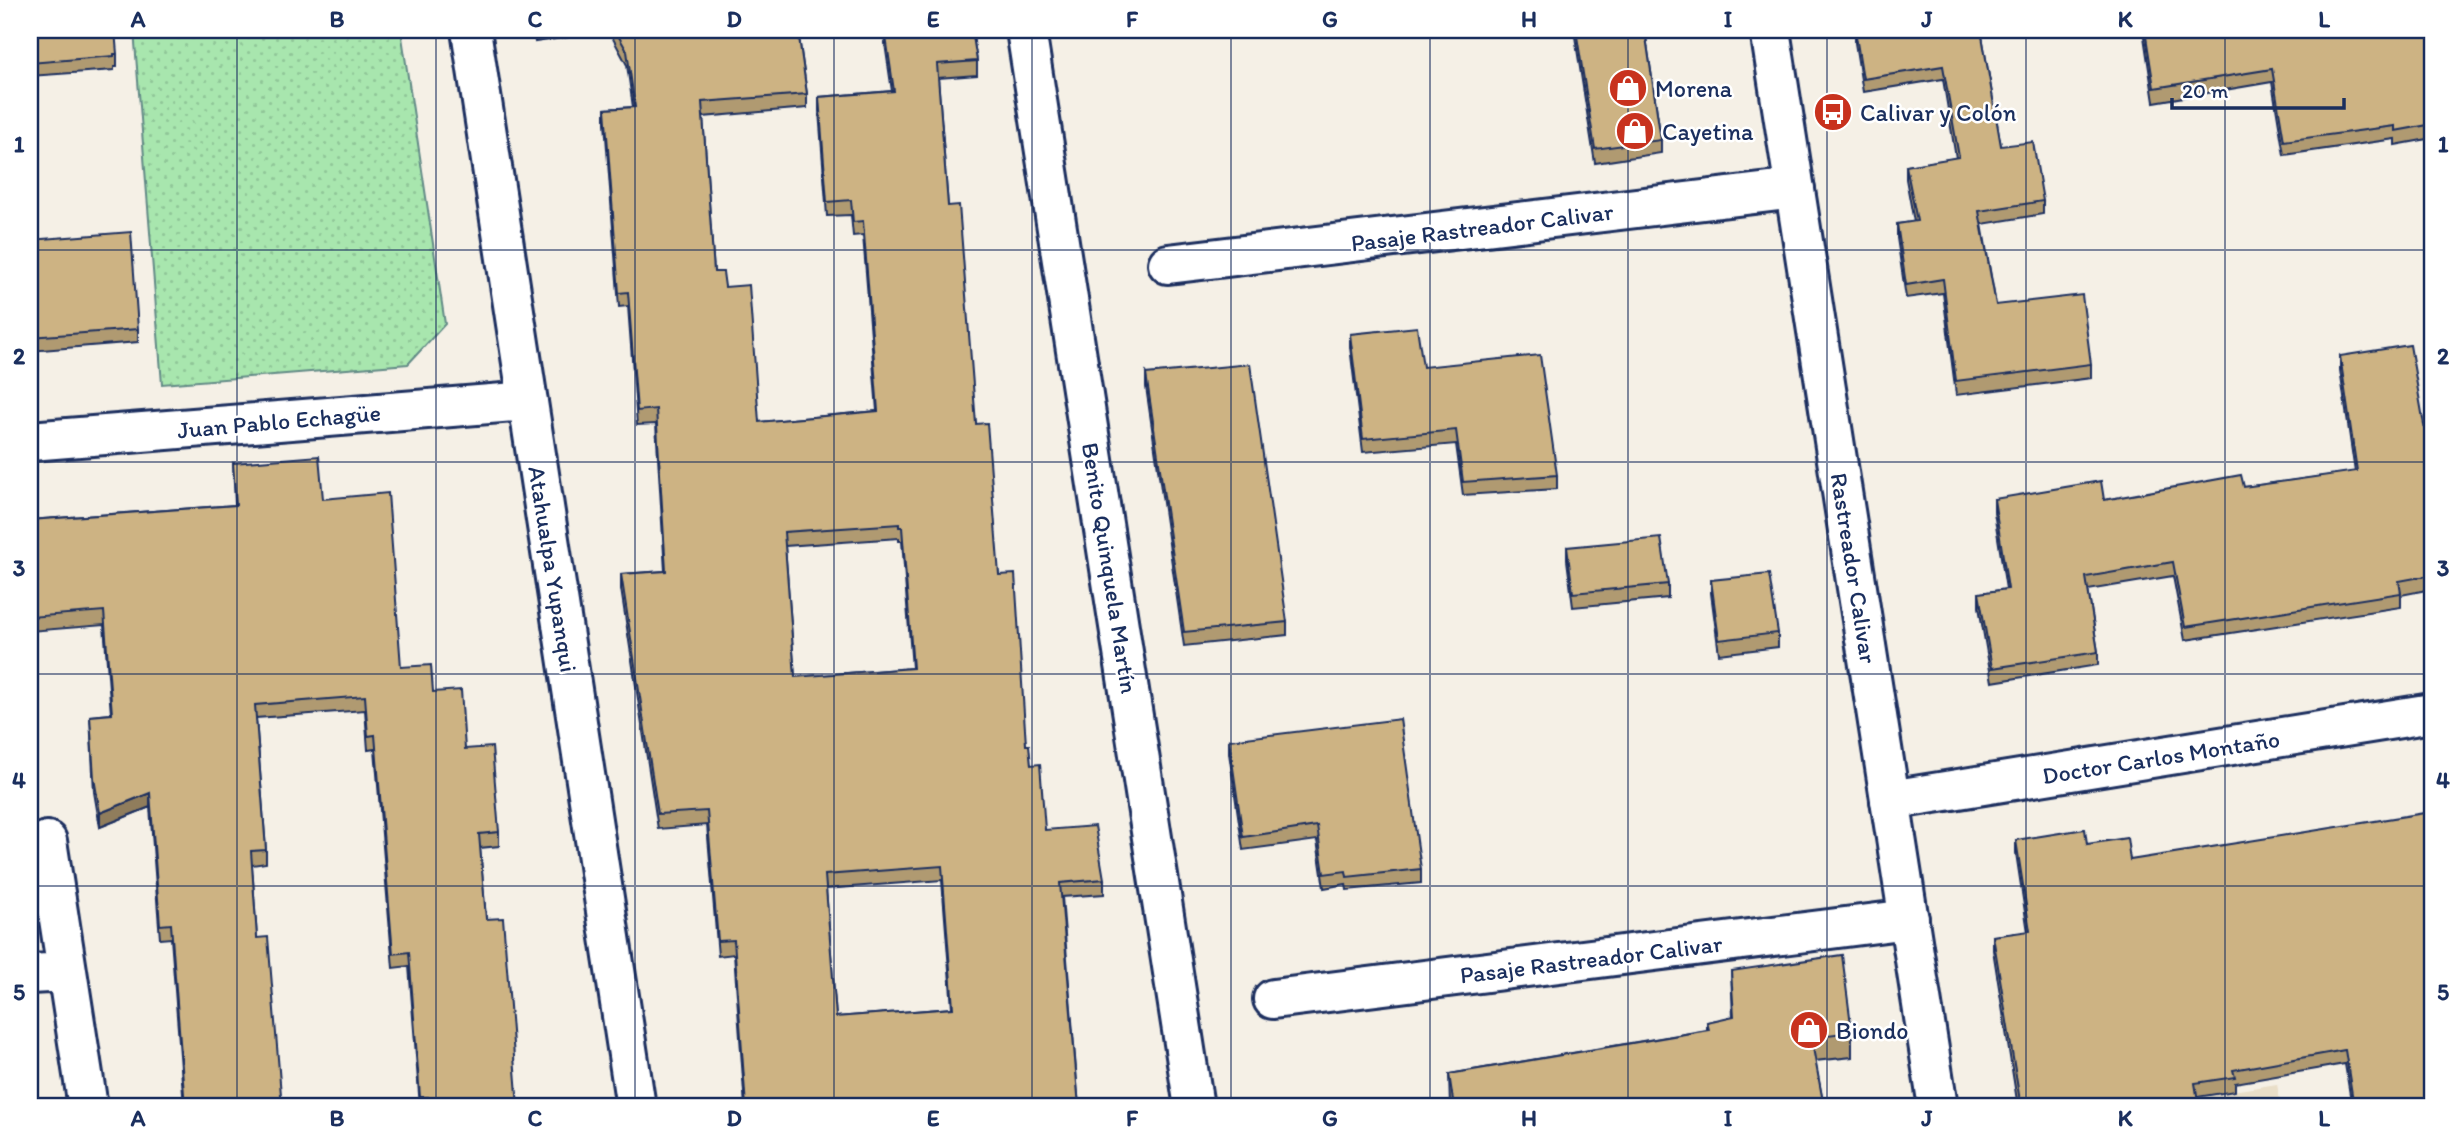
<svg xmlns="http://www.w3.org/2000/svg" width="2462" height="1137" font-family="Itim,sans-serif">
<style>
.built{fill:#e9dec8}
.grass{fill:url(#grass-dots);stroke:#628a86;stroke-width:2}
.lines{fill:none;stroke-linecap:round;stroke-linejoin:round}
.street-casing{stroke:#1b2f5e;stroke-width:44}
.secondary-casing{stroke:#1b2f5e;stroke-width:44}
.street{stroke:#fff;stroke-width:38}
.secondary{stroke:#fff;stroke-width:38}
.wall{fill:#b09a71;stroke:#1b2f5e;stroke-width:2;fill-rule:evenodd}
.shaded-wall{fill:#907d5c;stroke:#1b2f5e;stroke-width:2}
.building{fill:#cdb383;stroke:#1b2f5e;stroke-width:2;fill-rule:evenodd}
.grid{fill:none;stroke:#1b2f5e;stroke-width:2;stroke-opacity:0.55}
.labels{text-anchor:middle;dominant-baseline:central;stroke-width:5;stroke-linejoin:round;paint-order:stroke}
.poi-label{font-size:24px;fill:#1b2f5e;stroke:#fff;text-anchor:start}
.street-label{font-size:24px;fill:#1b2f5e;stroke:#fff}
.neatline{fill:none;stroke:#1b2f5e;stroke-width:2.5}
.grid-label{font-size:23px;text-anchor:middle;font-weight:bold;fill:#1b2f5e}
</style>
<defs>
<pattern id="grass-dots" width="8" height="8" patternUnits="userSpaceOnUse" patternTransform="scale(1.75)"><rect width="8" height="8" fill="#a8e6ae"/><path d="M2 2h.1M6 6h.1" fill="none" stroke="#90c698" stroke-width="1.8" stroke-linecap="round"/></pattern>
</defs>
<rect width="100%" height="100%" fill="#f5f0e6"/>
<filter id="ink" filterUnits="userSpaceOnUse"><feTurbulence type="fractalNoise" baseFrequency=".0143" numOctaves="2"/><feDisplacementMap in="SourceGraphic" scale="14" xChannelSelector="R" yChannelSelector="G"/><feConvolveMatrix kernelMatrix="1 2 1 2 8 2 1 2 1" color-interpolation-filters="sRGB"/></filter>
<g filter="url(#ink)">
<!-- built -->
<path class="built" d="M2277,1084L2281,1107H2131Z"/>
<!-- grass -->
<path class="grass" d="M134,30H401L445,324L408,364L162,384Z"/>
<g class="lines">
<!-- street casing -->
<g class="street-casing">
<path id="street" d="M471,30L636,1107
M1026,30L1194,1107
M1168,264L1795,189
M30,441L528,401
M1890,800L2432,713
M47,841L88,1107
M30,974L67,972
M1273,999L1909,919"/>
</g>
<!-- secondary casing -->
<g class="secondary-casing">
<path id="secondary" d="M1770,30L1938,1107"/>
</g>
<!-- street -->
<use href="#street" class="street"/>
<!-- secondary -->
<use href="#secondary" class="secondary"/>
</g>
<!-- wall -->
<path class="wall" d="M30,30L117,54V67H114V70L30,76Z
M533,30H798L807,94V108L703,117L714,272L725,287L759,422L877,411L863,235L853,236L851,215L827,216L819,111V97L892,91L883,30H972L977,61V75L938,78L948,206L976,424L999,575L1026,745L1045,830L1104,879V894L1062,897L1079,1107H745L734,954L718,956L707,825L658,829L621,589V574L665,571L656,424L637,425L628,306L619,307L605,123V109L633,107L627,65L609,31L535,42ZM899,538V541H902L912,668L795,677L785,546ZM942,880L952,1008L836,1017L826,889Z
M1574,30H1645L1661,140V153L1595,163Z
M1855,30H1981L2001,146L2043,201V214L1982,224L1996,305L2091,364V378L1956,395L1943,293L1906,298L1897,238V224L1914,222L1906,179V166L1956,158L1943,79L1863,92L1855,43Z
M2143,30H2432V165L2428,139L2395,145V139L2284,155L2272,82L2154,102Z
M30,240L138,329V342L30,351Z
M1350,334L1423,367L1557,475V489L1463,495L1456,444L1363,452L1350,347Z
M2340,356L2426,436L2432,435V589L2401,595V607L2185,640L2173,576L2088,590L2098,652V665L1992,682L1979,607V593L2006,589L1994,512V499L2104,500L2244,487L2355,472L2340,370Z
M1146,374L1287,622V635L1184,646L1146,387Z
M233,463L323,499L401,667L433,692L465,749L499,832V846L480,848L486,919L518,1107H420L409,966L393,968L375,749L368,750L365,710L256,718L266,850V863L252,865L257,938L282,1107H184L171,938L160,939L150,807L100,827L94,792L90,716L111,714L104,625L30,631V520L235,505Z
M1567,547L1668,584V598L1573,607L1567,560Z
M1711,580L1778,633V647L1719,654L1711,593Z
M1229,740L1421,869V883L1347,890L1346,884L1324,888L1317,840L1243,850L1229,753Z
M2016,840L2087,844L2130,860L2432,1107H2352L2345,1064L2235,1083V1091L2197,1097L2199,1107H2018L1993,950V936L2028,932L2016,853Z
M1731,971L1852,1032V1057L1815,1061L1824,1107H1450L1449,1074L1707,1030V1022L1733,1017Z"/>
<!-- shaded-wall -->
<path class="shaded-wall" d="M150,793V807L100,827V813Z"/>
<!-- building -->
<path class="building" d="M30,30H115L117,54H114V56L30,63Z
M615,30H798L807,94L702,102L714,272H723L725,287L749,285L759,422L878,411L863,221L853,222L851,200L827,202L819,97L894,91L885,30H972L977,61L937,64L948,206L959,205L976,424L987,423L999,575L1015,574L1026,745H1029L1031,765L1040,764L1045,830L1095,826L1104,879L1060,883L1079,1107H746L734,940L718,941L707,811L658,814L621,574L666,571L656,409L637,411L628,292L619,293L605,109L635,107L627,51ZM899,524V527H902L913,668L795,677L784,532ZM942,866L953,1008L836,1017L825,875Z
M1576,30H1645L1661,140L1595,149Z
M1855,30H1981L2001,146L2033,142L2043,201L1979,211L1996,305L2082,295L2091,364L1956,381L1943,279L1906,285L1897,224L1917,221L1906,166L1959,157L1943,66L1863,79Z
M2145,30H2432V151L2428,125L2395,131V126L2284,141L2272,69L2154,88Z
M131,232L138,329L30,337V240Z
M1417,327L1423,367L1540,355L1557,475L1463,482L1456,430L1363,439L1350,334Z
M2410,345L2426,436L2432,435V575L2399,581L2401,593L2185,627L2173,562L2086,577L2098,652L1992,668L1979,593L2008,589L1994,499L2101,481L2104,500L2241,475L2244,487L2357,471L2340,356Z
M1250,364L1287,622L1184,632L1146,374Z
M319,456L323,499L388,493L401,667L431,665L433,692L461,690L465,749L492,747L499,832L479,834L486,919L503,918L518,1107H429L428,1097H420L409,952L393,954L375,735L368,736L365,696L255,705L266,850L251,851L257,938L268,937L282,1107H185L171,924L160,925L150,793L100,813L94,778L90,716L112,714L104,611L30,617V520L236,505L233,463Z
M1661,538L1668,584L1573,593L1567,547Z
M1769,574L1778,633L1719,640L1711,580Z
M1400,719L1421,869L1347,877L1346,871L1324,874L1317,826L1243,837L1229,740Z
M2431,812L2432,816V1107H2354L2345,1050L2233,1070L2235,1077L2195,1083L2199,1107H2021L1993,936L2030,931L2016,840L2085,829L2087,844L2127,838L2130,860Z
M1842,955L1852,1032L1811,1037L1824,1107H1454L1449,1074L1709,1030L1707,1022L1734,1016L1731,971Z"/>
</g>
<!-- grid -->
<path class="grid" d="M237,30V1107M436,30V1107M635,30V1107M834,30V1107M1032,30V1107M1231,30V1107M1430,30V1107M1628,30V1107M1827,30V1107M2026,30V1107M2225,30V1107M30,250H2432M30,462H2432M30,674H2432M30,886H2432"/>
<!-- icons -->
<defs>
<g id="shop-disc" transform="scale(2.0125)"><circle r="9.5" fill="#c8321e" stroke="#fff"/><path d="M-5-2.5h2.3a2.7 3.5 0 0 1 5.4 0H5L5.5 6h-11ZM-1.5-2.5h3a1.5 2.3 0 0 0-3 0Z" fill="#fff"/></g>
<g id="bus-disc" transform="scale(2.0125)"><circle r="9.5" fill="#c8321e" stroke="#fff"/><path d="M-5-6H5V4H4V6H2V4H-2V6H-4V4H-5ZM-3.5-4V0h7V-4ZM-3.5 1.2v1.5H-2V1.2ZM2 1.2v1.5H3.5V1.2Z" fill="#fff"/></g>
</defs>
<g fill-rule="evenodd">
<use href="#shop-disc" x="1628" y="88"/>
<use href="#bus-disc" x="1833" y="112"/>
<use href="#shop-disc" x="1635" y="131"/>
<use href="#shop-disc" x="1809" y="1030"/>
</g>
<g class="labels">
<!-- poi labels -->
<g class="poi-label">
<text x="1655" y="88">Morena</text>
<text x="1860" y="112">Calivar y Colón</text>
<text x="1662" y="131">Cayetina</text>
<text x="1836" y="1030">Biondo</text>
</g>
<!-- street labels -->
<g class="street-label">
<text transform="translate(1482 227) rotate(-7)">Pasaje Rastreador Calivar</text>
<text transform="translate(279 421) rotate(-5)">Juan Pablo Echagüe</text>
<text transform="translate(1110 568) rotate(81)">Benito Quinquela Martín</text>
<text transform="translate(1854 568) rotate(81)">Rastreador Calivar</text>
<text transform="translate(553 569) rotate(81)">Atahualpa Yupanqui</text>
<text transform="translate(2161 757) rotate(-9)">Doctor Carlos Montaño</text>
<text transform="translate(1591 959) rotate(-7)">Pasaje Rastreador Calivar</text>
</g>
</g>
<!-- margin -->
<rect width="2462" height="1137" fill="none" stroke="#fff" stroke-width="77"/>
<!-- scale -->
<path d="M2172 98v10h172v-10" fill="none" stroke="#1b2f5e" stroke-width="3.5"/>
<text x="2182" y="98" font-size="21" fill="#1b2f5e" stroke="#ffffff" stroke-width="5" paint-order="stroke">20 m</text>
<rect x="38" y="38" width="2386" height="1060" class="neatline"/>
<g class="grid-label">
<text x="138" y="27">A</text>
<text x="337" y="27">B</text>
<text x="535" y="27">C</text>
<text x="734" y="27">D</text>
<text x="933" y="27">E</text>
<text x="1132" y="27">F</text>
<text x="1330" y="27">G</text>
<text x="1529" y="27">H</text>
<text x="1728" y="27">I</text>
<text x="1927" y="27">J</text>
<text x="2125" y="27">K</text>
<text x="2324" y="27">L</text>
<text x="19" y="152">1</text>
<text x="2443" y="152">1</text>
<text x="19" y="364">2</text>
<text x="2443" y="364">2</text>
<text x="19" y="576">3</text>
<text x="2443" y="576">3</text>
<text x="19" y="788">4</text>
<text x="2443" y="788">4</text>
<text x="19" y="1000">5</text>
<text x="2443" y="1000">5</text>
<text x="138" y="1126">A</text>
<text x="337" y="1126">B</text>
<text x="535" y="1126">C</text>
<text x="734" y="1126">D</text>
<text x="933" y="1126">E</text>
<text x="1132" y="1126">F</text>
<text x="1330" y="1126">G</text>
<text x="1529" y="1126">H</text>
<text x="1728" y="1126">I</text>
<text x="1927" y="1126">J</text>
<text x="2125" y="1126">K</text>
<text x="2324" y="1126">L</text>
</g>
</svg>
